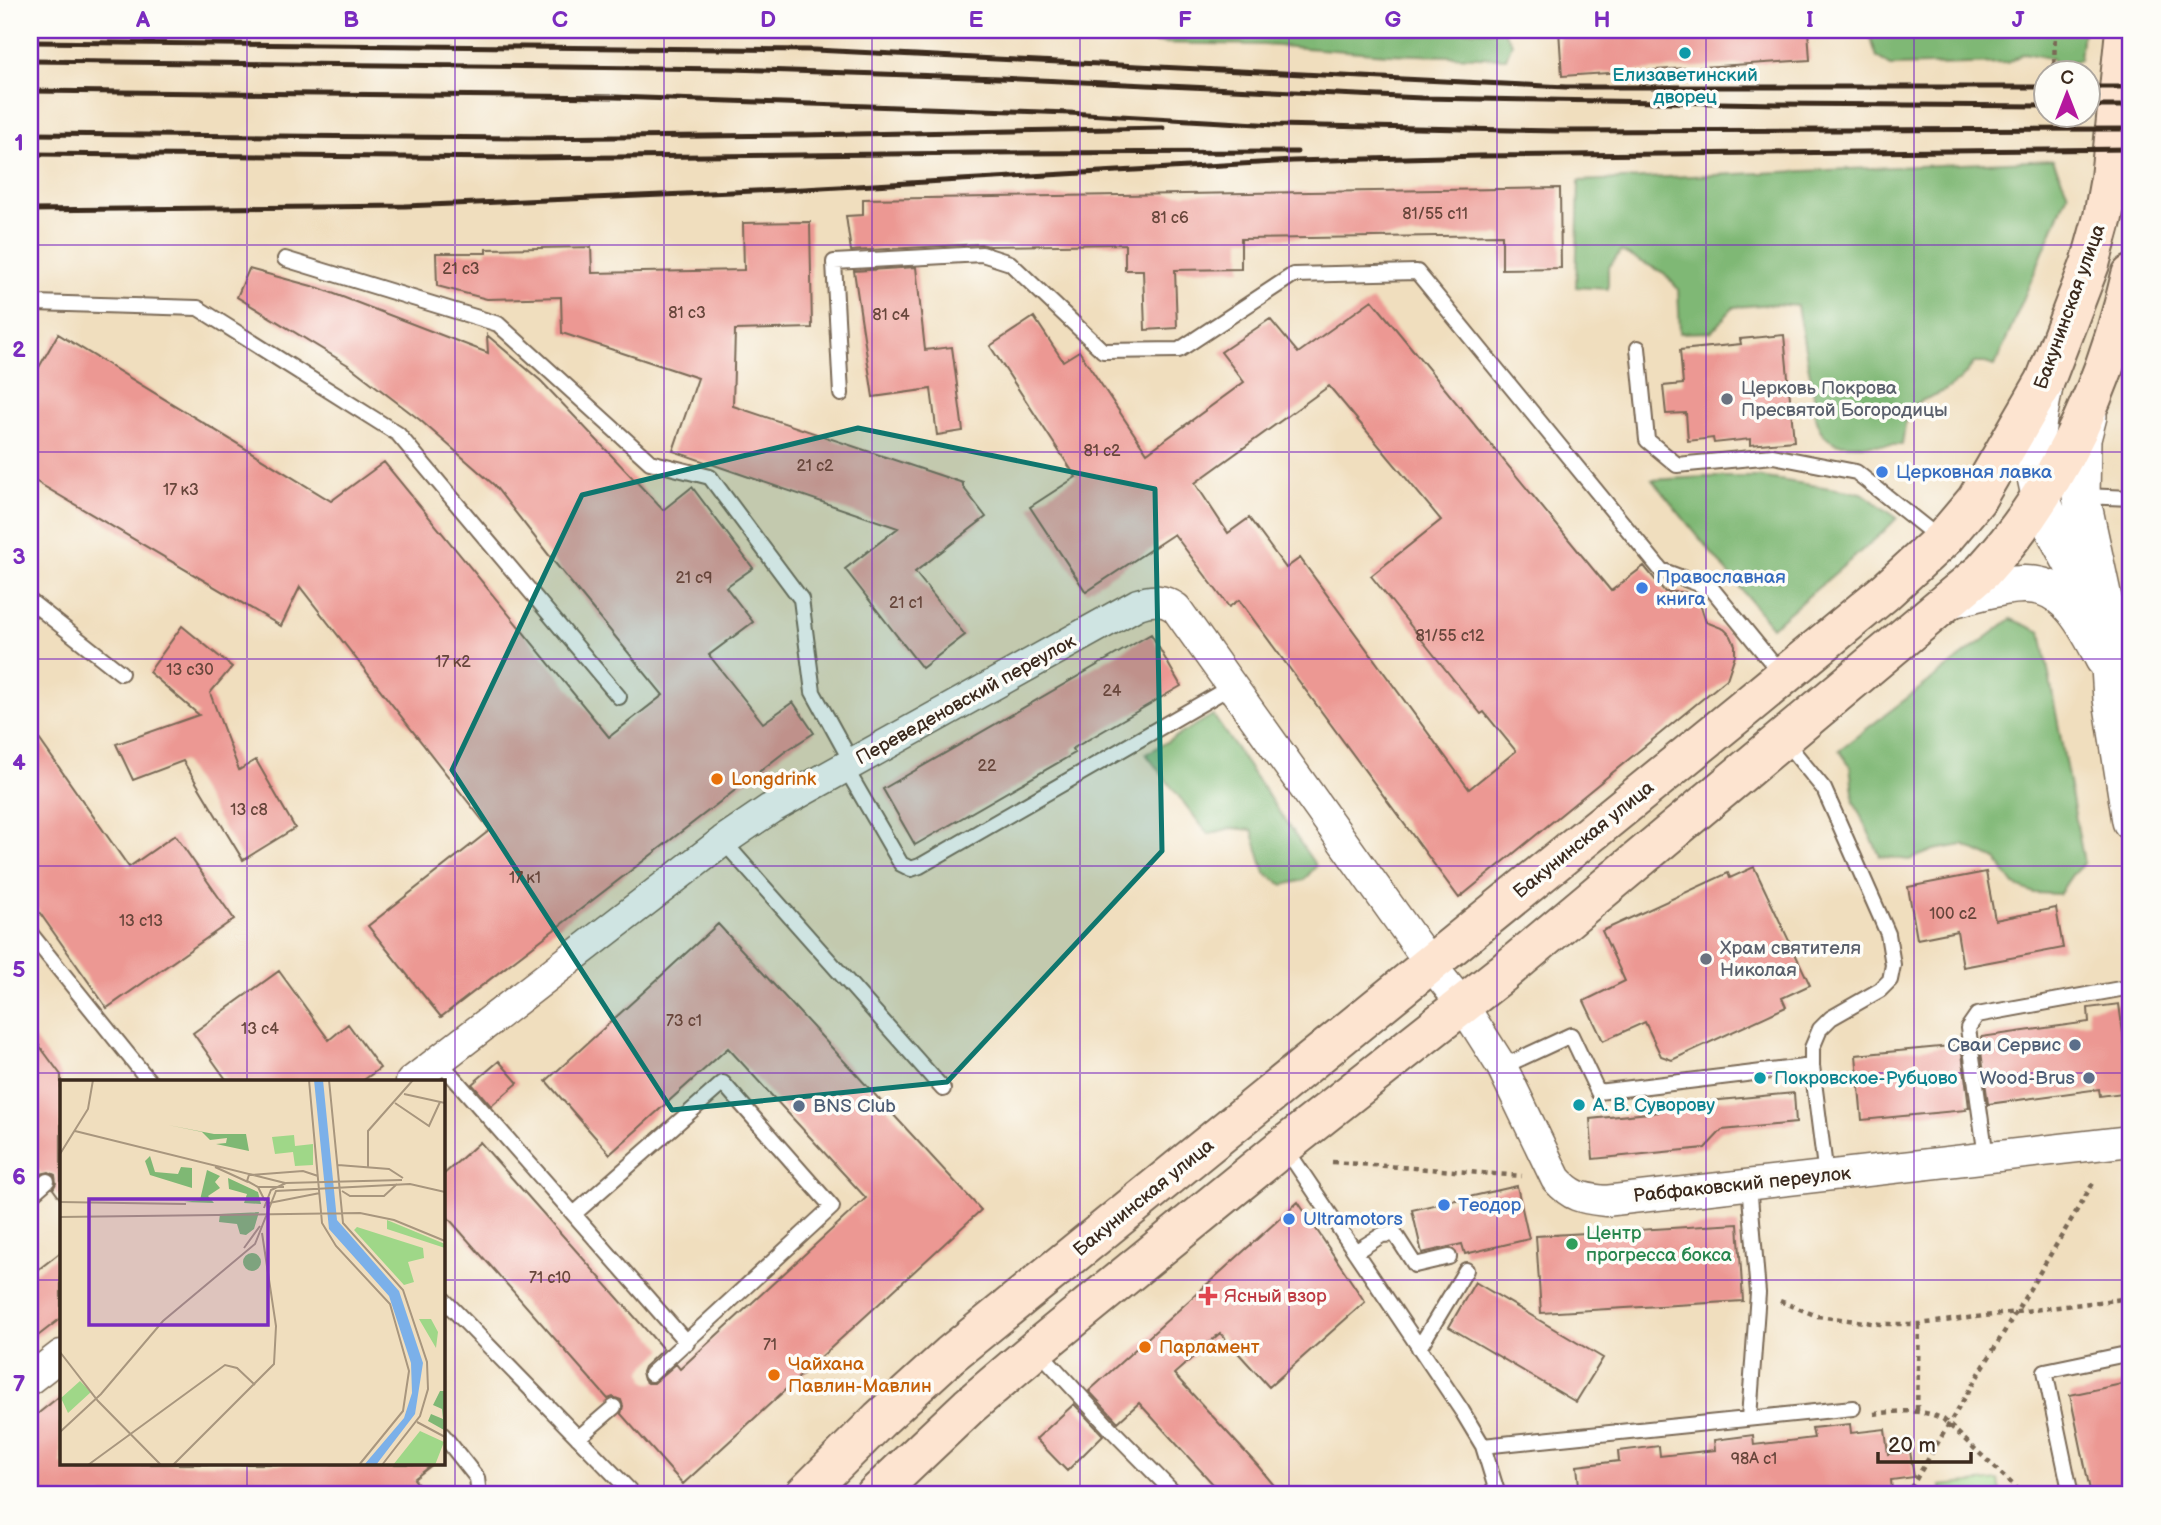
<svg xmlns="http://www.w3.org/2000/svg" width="2161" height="1525" font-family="'Balsamiq Sans',sans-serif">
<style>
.green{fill:#9fd788;stroke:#6d8053;stroke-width:2}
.forest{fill:#7fb874;stroke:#5d7149;stroke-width:2}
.building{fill:#ec9893;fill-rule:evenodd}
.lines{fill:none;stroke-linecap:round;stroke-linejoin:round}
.service-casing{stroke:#7a6956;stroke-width:18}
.minor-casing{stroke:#7a6956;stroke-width:33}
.tertiary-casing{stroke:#7a6956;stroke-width:40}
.secondary-casing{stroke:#7a6956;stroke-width:42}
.path{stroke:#7a6956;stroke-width:4.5;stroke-dasharray:5 5;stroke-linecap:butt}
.service{stroke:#fff;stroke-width:14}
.minor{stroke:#fff;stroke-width:30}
.tertiary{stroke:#fff;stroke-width:37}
.secondary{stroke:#fde4d0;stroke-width:38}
.rail{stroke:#3b2a1e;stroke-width:5}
.marked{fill:#0f766e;fill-opacity:0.2;stroke:#0f766e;stroke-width:5;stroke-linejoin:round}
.grid{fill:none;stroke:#7b2cbf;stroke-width:2;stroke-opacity:0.55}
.culture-dot{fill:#0f9aa8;stroke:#fdfcf7;stroke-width:2.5}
.worship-dot{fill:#6b7280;stroke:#fdfcf7;stroke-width:2.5}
.shop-dot{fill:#3f7fe0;stroke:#fdfcf7;stroke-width:2.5}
.food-dot{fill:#e8710a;stroke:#fdfcf7;stroke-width:2.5}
.service-dot{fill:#5c6f8a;stroke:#fdfcf7;stroke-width:2.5}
.leisure-dot{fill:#2e9e5b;stroke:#fdfcf7;stroke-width:2.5}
.health-dot{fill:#e0444e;stroke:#fdfcf7;stroke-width:2.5}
.labels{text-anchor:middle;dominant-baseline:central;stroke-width:7;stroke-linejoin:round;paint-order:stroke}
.number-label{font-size:16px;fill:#67463b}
.culture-label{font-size:19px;fill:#0d838f;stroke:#fdfcf7;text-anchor:start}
.street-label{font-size:19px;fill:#3b2a1e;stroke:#fdfcf7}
.worship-label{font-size:19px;fill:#5b616d;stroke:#fdfcf7;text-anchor:start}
.shop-label{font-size:19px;fill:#366cbe;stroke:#fdfcf7;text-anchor:start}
.food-label{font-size:19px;fill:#c56008;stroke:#fdfcf7;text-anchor:start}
.service-label{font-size:19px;fill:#4e5e75;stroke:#fdfcf7;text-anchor:end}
.leisure-label{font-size:19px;fill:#27864d;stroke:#fdfcf7;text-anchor:start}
.health-label{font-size:19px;fill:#be3a42;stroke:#fdfcf7;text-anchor:start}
.inset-road{fill:none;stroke:#a8967e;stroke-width:2}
.view{fill:#7b2cbf;fill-opacity:0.15;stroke:#7b2cbf;stroke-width:3.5}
.inset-edge{fill:none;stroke:#3b2a1e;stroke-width:3.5}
.neatline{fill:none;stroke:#7b2cbf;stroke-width:2.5}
.grid-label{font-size:23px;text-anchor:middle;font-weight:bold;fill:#7b2cbf}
</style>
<rect width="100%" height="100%" fill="#fdfcf7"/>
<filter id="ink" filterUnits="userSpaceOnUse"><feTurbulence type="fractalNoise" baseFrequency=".0143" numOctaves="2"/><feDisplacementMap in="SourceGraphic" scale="14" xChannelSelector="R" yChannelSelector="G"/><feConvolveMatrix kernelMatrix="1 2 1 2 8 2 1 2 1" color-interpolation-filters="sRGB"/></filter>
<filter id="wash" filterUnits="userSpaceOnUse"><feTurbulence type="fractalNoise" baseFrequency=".00686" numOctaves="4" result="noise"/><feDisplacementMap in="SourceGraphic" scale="28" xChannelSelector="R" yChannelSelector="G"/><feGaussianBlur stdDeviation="1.57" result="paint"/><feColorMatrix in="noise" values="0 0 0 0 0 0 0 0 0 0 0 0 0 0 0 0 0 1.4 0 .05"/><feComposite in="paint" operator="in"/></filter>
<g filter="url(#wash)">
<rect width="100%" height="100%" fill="#f0debe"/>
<!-- green -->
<path class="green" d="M1999,1480L2001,1495H1942L1941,1486Z"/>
<!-- forest -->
<path class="forest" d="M1142,30L1503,31L1512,43L1506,58L1388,54L1264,45L1154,43Z
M1868,30H2083L2080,60L2056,64L2051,58L2024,53L2007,63L1891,66L1877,57Z
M2053,160L2068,193L1995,366L1985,363H1974L1960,380L1944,391L1914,404L1906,417L1902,445C1891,444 1842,446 1835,443C1817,435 1812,413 1814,396L1797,306L1774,304L1734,307L1711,332L1680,333L1678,289L1664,273L1621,251L1608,268V289L1576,287L1579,181Z
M1705,477H1760L1862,493L1897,518L1881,534L1772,627L1652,480Z
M2011,619L2041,632L2084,863L2072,875L2059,894L2034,893L2014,885L1996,860L1963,845L1934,850L1909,860L1880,856L1854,802L1850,765L1839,750Z
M1213,715L1316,866L1304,880L1283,885L1265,873L1252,830L1231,828L1208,834L1146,754Z"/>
<g id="blocks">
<!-- building -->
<path class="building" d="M1559,30H1808L1810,60L1562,76Z
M1560,188L1561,268L1502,269V235L1241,239V269L1175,270L1177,328L1145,330L1143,270H1125V244L989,246L981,244L851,251L846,216L863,215V199Z
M810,222L812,328L735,330L733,406L963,483V487L986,517L915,572L965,635L922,668L845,569L898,528L673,451L698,378L562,333L561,297L487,299L437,286L436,253H486V249L591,247L592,273L744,270L743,223Z
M916,267L925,350L952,347L963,431L937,435L931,389L873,397L854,271Z
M249,269L319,288L488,353L487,335L541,381L663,510L692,487L753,568L726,587L753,622L709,655L763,723L793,702L814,733L786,751L441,1017L368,926L490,830L300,587L281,626L30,478V383L58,334L331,501L384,462L609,737L663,695L555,563L494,485L420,420L348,365L237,297Z
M1372,300L1611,591L1644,566L1665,592H1684L1696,599L1701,607L1706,622L1724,629L1731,636L1735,645V655L1727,679L1459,898L1239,600L1229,607L1174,534L1086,592L1030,507L1076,477L990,346L1034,317L1063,361L1079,351L1147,453L1244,382L1221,352L1270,319L1298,353ZM1329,386L1441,520L1371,576L1481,714L1484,712L1516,751L1469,789L1300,558L1286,568L1249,518L1228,533L1195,483Z
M1784,335L1794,441L1750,445V439L1714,443L1713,438L1688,441L1686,413L1666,414L1663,386L1683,384L1680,350L1741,344L1740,339Z
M182,626L232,667L210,693L239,770L256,760L295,828L243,860L183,761L133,780L116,744L199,715L149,672Z
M1151,634L1181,686L1072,749L1075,753L915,845L883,789Z
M30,726L129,867L175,835L234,919L107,1008L30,899Z
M1754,867L1810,985L1782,998L1786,1007L1672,1060L1661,1056L1645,1022L1603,1041L1584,1001L1625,981L1602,931L1728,873L1730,878Z
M1986,872L1995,920L2056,908L2063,948L1963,967L1957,931L1917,939L1908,887Z
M718,924L981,1210L683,1484L621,1414L623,1406L621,1400L613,1397L608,1399L443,1212V1175L480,1142L663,1349L644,1367L642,1372L644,1380L648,1383H654L676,1364L680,1369L866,1198L728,1048L610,1154L546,1081Z
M279,971L329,1040L348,1024L380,1068L361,1082H228L193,1033Z
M2119,1004L2131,1092L2100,1096L2099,1089L1988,1104L1980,1044L1982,1043L1981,1037L2089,1022L2088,1008Z
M30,1033L61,1075V1200L53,1189L56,1183L55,1175L49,1172L41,1174L30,1159Z
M1961,1045L1969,1107L1965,1108L1966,1110L1862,1120L1856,1055Z
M499,1061L518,1083L491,1106L472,1084Z
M1794,1093L1796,1123L1722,1130L1705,1148L1593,1159L1590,1119L1658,1112L1657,1106Z
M1517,1186L1529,1239L1465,1254L1462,1244L1422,1253L1412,1210Z
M1298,1202L1365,1302L1269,1387L1220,1333L1174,1374L1258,1466L1282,1495H1223L1139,1403L1118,1422L1089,1391Z
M1738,1224L1743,1301L1541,1313L1536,1236Z
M61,1252V1318L30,1342V1276Z
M1475,1282L1603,1358L1576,1402L1449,1327Z
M2131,1382V1495H2091L2070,1395Z
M61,1395V1464H433L414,1479L427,1495H30V1420Z
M1074,1404L1103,1435L1067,1471L1036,1439Z
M1850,1424L1851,1433L1885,1429L1888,1454L1910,1451L1914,1477L1891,1480L1892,1491L1853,1495H1580L1577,1466L1619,1461L1618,1451L1659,1446L1660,1456L1715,1450L1714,1440L1753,1435L1754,1445L1814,1438L1812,1428Z"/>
</g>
</g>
<g filter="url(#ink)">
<use href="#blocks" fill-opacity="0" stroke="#7a6956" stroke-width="2"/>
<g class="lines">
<!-- service casing -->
<g class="service-casing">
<path id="service" d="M285,259L498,324L650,462L710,477L801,599L813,692L852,763
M30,317L35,303L198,308L398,434L619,697
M1638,348L1647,440L1677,465L1773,456L1856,472L1940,539
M841,394L834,262L982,254L1010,263L1103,351L1179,350L1293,275L1417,272L1661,570L1712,589L1782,675
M2084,496L2131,498
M30,601L121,673
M1783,739L1824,789L1888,934L1893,965L1890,980L1880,990L1831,1018L1820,1029L1812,1048V1066L1826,1176
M845,767L901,864L911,869L920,866L1232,686
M723,841L943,1089
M30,933L150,1082
M439,1061L687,1343
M1502,1067L1571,1035L1598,1092L1812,1066
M1284,1146L1462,1411L1483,1446L1498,1495
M1986,1157L1968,1028L1977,1015L2131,987
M30,1196L47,1181
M574,1214L723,1083L832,1207L651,1374
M1355,1252L1382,1235L1395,1234L1415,1265L1449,1257
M443,1299L634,1495
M1419,1348L1466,1270
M1037,1349L1108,1426L1176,1495
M1749,1418L1758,1293L1749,1184
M443,1435L477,1478L479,1495
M578,1438L614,1407
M1483,1446L1853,1408
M2071,1495L2045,1371L2131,1353"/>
</g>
<!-- minor casing -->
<g class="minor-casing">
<path id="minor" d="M411,1082L723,841L770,809L1138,604C1152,599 1163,599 1176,608L1431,965L1462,1004L1502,1067L1556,1179C1572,1197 1581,1198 1605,1201L2131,1141
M30,1379L61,1355"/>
</g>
<!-- tertiary casing -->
<g class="tertiary-casing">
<path id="tertiary" d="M2044,387C2039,414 2033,441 2035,469C2038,509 2069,554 2086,590
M2088,416L2082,439L2081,496L2107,617L2112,699L2131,821
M1948,600C2037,576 2059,569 2104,659"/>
</g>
<!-- secondary casing -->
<g class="secondary-casing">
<path id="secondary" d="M804,1495L880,1419L951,1354L1740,712L1884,593L1944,538L1976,500L2045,381L2090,264L2103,217L2110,178L2125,30
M875,1495L969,1406L1037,1348L1284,1146L1503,973L1983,571C2059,488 2106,384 2131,275"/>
</g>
<!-- path -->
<path class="path" d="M2054,74L2055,30
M1332,1162L1522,1176
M1780,1301L1817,1316L1880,1324H1919L2131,1298
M1917,1410L1919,1324
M1874,1414C1899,1411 1920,1408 1943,1419L2024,1495
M1903,1495L1912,1486L2095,1180"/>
<!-- service -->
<use href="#service" class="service"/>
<!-- minor -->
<use href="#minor" class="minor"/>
<!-- tertiary -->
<use href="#tertiary" class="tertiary"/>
<!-- secondary -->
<use href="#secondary" class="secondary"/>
<!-- rail -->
<path class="rail" d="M30,42L815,50L1566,87H2046
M30,61L731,69L1000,78L1422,98L1777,104L2046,106
M2088,87H2131
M30,91L615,97L1069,113L1275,125L1556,131L2131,129
M2088,106H2131
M30,134L529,138L803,135L1163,128
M30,154L529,158L979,153L1297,152
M30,210L405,206L804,189L1293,161L1479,156L2131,149"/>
</g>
</g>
<!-- marked area -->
<path class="marked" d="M858,428L1155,489L1162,851L947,1082L672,1110L452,770L582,495Z"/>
<!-- grid -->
<path class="grid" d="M247,30V1082M455,30V1495M664,30V1495M872,30V1495M1080,30V1495M1289,30V1495M1497,30V1495M1706,30V1495M1914,30V1495M30,245H2131M30,452H2131M30,659H2131M30,866H2131M30,1073H2131M30,1280H61M443,1280H2131M247,1464V1495"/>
<!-- markers -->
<g class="culture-dot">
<circle cx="1685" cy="53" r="7"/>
<circle cx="1760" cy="1078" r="7"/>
<circle cx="1579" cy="1105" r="7"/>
</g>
<g class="worship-dot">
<circle cx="1727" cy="399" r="7"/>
<circle cx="1706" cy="959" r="7"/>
</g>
<g class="shop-dot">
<circle cx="1882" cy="472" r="7"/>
<circle cx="1642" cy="588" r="7"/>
<circle cx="1444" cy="1205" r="7"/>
<circle cx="1289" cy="1219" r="7"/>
</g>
<g class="food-dot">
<circle cx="717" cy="779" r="7"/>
<circle cx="1145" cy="1347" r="7"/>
<circle cx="774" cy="1375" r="7"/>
</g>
<g class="service-dot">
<circle cx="2075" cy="1045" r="7"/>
<circle cx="2089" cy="1078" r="7"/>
<circle cx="799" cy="1106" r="7"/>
</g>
<circle class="leisure-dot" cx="1572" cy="1244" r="7"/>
<path class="health-dot" d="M1204.5 1285.5h7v7h7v7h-7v7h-7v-7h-7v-7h7z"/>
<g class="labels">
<!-- number labels -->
<g class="number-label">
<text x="1435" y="214">81/55 с11</text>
<text x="1170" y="218">81 с6</text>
<text x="461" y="269">21 с3</text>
<text x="687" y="313">81 с3</text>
<text x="891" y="315">81 с4</text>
<text x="1102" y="451">81 с2</text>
<text x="815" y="466">21 с2</text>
<text x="181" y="490">17 к3</text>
<text x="694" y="578">21 с9</text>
<text x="906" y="603">21 с1</text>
<text x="1450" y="636">81/55 с12</text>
<text x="453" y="662">17 к2</text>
<text x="190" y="670">13 с30</text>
<text x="1112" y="691">24</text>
<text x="987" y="766">22</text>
<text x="249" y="810">13 с8</text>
<text x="525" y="878">17 к1</text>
<text x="1953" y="914">100 c2</text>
<text x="141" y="921">13 с13</text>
<text x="684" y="1021">73 с1</text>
<text x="260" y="1029">13 с4</text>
<text x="550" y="1278">71 с10</text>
<text x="770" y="1345">71</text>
<text x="1754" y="1459">98А с1</text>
</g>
<!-- culture labels -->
<g class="culture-label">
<text x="1685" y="75" text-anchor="middle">Елизаветинский<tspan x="1685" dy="22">дворец</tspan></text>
<text x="1774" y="1078">Покровское-Рубцово</text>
<text x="1593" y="1105">А. В. Суворову</text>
</g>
<!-- street labels -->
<g class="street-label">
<text transform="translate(2070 307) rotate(-70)">Бакунинская улица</text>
<text transform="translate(966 700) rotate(-29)">Переведеновский переулок</text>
<text transform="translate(1584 840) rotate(-39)">Бакунинская улица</text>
<text transform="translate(1742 1185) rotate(-6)">Рабфаковский переулок</text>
<text transform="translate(1144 1198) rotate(-39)">Бакунинская улица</text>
</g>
<!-- worship labels -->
<g class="worship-label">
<text x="1741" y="388">Церковь Покрова<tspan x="1741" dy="22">Пресвятой Богородицы</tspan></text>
<text x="1720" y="948">Храм святителя<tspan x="1720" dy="22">Николая</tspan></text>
</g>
<!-- shop labels -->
<g class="shop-label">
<text x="1896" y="472">Церковная лавка</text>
<text x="1656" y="577">Православная<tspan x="1656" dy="22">книга</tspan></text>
<text x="1458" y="1205">Теодор</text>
<text x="1303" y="1219">Ultramotors</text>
</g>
<!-- food labels -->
<g class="food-label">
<text x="731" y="779">Longdrink</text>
<text x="1159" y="1347">Парламент</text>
<text x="788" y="1364">Чайхана<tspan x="788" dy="22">Павлин-Мавлин</tspan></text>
</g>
<!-- service labels -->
<g class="service-label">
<text x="2061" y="1045">Сваи Сервис</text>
<text x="2075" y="1078">Wood-Brus</text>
<text x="813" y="1106" text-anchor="start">BNS Club</text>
</g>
<!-- leisure labels -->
<g class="leisure-label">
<text x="1586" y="1233">Центр<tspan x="1586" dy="22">прогресса бокса</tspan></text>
</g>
<!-- health labels -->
<g class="health-label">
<text x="1224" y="1296">Ясный взор</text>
</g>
</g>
<!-- overview -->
<g transform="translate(60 1080)">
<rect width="385" height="385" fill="#f0debe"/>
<path d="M234,55L235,66L253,64V85L235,86L233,72L215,74L212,57ZM327,140L385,164V168L327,149ZM297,147L363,168L364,178L348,182L354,202L344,205L294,150ZM359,239H371L378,252L376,268ZM20,301L31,312L8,333L1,318ZM360,351L384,362L375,385H333Z" fill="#9fd788"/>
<path d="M108,45L154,54H186L189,71L156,64L166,63L167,58L150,60L142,52ZM90,76L95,92L118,94L121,87L132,88V108L90,95L85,81ZM147,90L160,96L155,102L160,108L148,116L154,123L124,122L140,120ZM168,98L198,112L201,124L184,123L187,114L169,109ZM199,132L194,149L186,155L180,154L177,144L159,142L160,134ZM183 182a9 9 0 1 1 18 0a9 9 0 1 1-18 0ZM380,311H385L384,350L368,341L371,334L383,339L382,329L373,325Z" fill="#7fb874"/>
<path d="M254,0H263L277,140L339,211L363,283L355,334L316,385H304L344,338L352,313L351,283L329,216L269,149Z" fill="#7bb0e9"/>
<path class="inset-road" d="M249,0L262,143L276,166L330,224L349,291L343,331L299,385M269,0L283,143L343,210L367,282L368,309L360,336L322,385M344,14L385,23M335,23L369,46L380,22M15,51L225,103M0,74L28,29L33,0M278,85L329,89L343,98M155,87L188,102M308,87V51L353,0M198,107H224M282,111L290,116H324L337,104M205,121L198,107L187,101L189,95L243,91L258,96M0,122L126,124M209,123L260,113M204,128L211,110L226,103L342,100M0,137L300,133L334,140L385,161M184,168L200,146M0,272L38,321L101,385M357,342L385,357M0,352L41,314L103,241L195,164L216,111L350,104L385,112M28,385L165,285L177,288L195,305M113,385L214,284L216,246L202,153"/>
<path class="view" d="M29,119H208V245H29Z"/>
<rect width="385" height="385" class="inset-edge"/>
</g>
<!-- margin -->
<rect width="2161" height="1525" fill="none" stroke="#fdfcf7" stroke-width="77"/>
<!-- north arrow -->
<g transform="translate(2067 94)"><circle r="33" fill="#fdfcf7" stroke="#afa8a0" stroke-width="2"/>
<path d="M0-5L12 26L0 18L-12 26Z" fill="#b5179e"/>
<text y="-10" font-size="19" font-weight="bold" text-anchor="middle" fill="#3b2a1e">С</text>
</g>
<!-- scale -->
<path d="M1878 1452v10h93v-10" fill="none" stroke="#3b2a1e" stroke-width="3.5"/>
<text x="1888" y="1452" font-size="21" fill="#3b2a1e" stroke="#fdfcf7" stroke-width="5" paint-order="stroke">20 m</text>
<rect x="38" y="38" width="2084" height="1448" class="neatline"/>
<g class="grid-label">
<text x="143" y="27">A</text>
<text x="351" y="27">B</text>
<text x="560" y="27">C</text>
<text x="768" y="27">D</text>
<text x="976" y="27">E</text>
<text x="1185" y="27">F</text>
<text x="1393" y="27">G</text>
<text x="1602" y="27">H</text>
<text x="1810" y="27">I</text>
<text x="2018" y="27">J</text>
<text x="19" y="150">1</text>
<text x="19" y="357">2</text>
<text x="19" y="564">3</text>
<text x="19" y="770">4</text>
<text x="19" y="977">5</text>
<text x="19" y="1184">6</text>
<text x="19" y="1391">7</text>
</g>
</svg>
